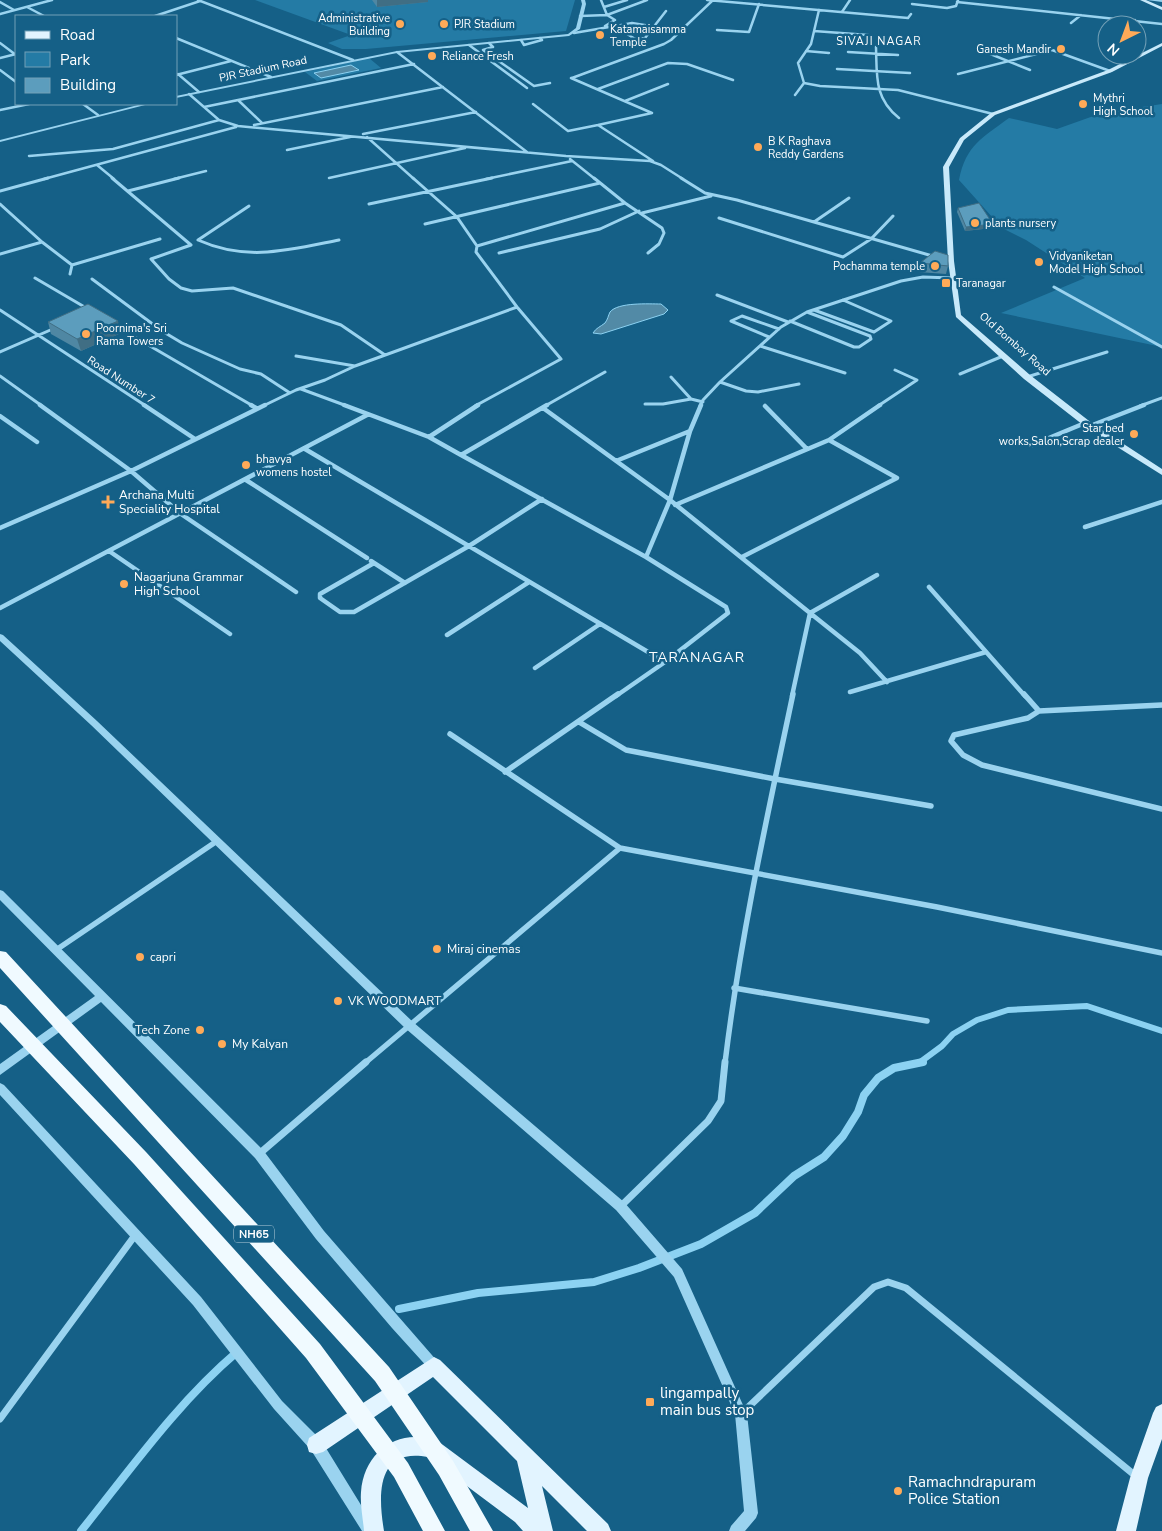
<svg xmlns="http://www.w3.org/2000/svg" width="1162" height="1531" font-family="'Nunito Sans',sans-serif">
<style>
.green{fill:#247ba5}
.water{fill:#528aa6;stroke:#8cd2f2}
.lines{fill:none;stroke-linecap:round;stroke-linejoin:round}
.stream-far1{stroke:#8cd2f2;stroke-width:6}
.stream{stroke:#8cd2f2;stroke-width:8}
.minor-far4{stroke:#9ad3ef;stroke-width:2.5}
.minor-far3{stroke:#9ad3ef;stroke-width:3}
.minor-far2{stroke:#9ad3ef;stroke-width:4.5}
.minor-far1{stroke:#9ad3ef;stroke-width:5.5}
.minor{stroke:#9ad3ef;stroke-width:7}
.tertiary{fill:#9ad3ef;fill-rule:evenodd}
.secondary{fill:#c8e9fa;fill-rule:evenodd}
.primary{fill:#e2f4ff;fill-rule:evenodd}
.trunk{fill:#f0faff;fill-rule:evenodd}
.wall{fill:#4f87a3}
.shaded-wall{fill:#406e84}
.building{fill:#5c9dbd;stroke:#406e84}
.poi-dot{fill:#ffaa58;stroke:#156087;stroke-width:2}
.labels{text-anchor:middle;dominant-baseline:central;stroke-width:5;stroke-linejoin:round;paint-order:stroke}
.far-poi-label{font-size:11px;fill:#fff;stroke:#156087;text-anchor:start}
.far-neighbourhood-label{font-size:11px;letter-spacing:1px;fill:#fff;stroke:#156087}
.far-street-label{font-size:11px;fill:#fff;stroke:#156087}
.shield{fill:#156087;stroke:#b9cfdb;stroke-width:1}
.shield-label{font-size:11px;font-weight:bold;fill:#fff}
.poi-label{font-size:12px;fill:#fff;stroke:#156087;text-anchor:start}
.neighbourhood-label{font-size:14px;letter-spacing:1px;fill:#fff;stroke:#156087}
.near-poi-label{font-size:15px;fill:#fff;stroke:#156087;text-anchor:start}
</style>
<rect width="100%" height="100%" fill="#156087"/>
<!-- green -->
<path class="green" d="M255,0H575L566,31L366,49H342L328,43L351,35Z
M369,58L381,68L317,81L305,72Z
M1162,104V347L1001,313L1085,278L1026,240L1002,228L959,180C966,145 982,138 1009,118L1057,129L1102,113Z"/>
<!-- water -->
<path class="water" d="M351,65L359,70L321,78L314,73Z
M661,304L668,310L664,314L601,334L593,333C596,328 600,327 605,323C608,319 608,316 610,312C618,302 649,304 661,304Z"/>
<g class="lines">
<!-- stream-far1 -->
<path class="stream-far1" d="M919,1063L942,1046L953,1034L977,1020L1008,1010L1087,1006L1162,1031"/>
<!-- stream -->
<path class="stream" d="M399,1309L478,1293L594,1282L639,1268L701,1244L755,1213L794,1176L824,1157L843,1136L858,1112L864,1095L878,1078L894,1068L923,1062
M81,1531C130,1470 177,1403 237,1352"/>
<!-- minor-far4 -->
<path class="minor-far4" d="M198,0L353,60
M601,0L607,15L615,20L605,26
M707,0L908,18L911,14
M0,2L14,10
M957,2L1162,24
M912,4L947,8L956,6L958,0
M27,7L44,16
M604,7L627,0
M819,10L811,44L798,63L804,83L820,86L898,90L993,114
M842,12L850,0
M0,14L52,0
M155,16L200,1
M580,16L607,15L647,0
M1071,23L1081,15
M1128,25L1135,20
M616,26L632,23L681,31
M717,30L749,32L759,4
M814,31L868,35
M574,33L615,26L635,39L645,38L666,11
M176,38L271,77
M521,40L524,45L542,40L540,38
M0,43L16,55
M489,43L493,47L483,50L534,86L550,83
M469,45L527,88
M876,47C877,76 874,98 899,118
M978,49L1030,70
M806,51L829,53
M397,52L527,152
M848,52L898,55
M0,58L16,54
M837,69L910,73
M0,70L16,82
M178,74L199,92
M958,74L1052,50L1110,71
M176,75L231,61
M571,78L652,113L598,125L653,161
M572,78L664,44L671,40L713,0
M598,89L668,63L687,64L733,80
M189,94L219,120L238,126L566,156L650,161L661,165L683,179
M795,95L804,83
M238,100L262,123
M625,101L668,84
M83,104L98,115
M533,104L568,131L598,125
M204,107L414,64
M0,110L29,104
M254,125L443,87
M363,134L476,112
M367,137L414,179
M287,150L350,137
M29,156L113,149L219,120
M570,159L595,179
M97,165L114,179
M329,178L465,148
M44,179L236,127
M174,179L206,171
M486,179L572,161"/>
<!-- minor-far3 -->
<path class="minor-far3" d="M112,178L191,245L151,259L169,279L181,288L192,291L233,288L341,325L385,355
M413,178L457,217L477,246
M594,178L625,203L662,228L664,233L659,244L648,253
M681,178L705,193L737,200L936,257
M0,191L48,178
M128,191L179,178
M0,204L42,242L72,265L70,274
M369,204L492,178
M642,213L711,196
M719,218L843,257L871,239L893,216
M814,222L849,198
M425,224L600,183
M198,240C247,262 289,250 339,240
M198,240L249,206
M499,253L600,229L639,211
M0,254L42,242
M72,265L160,239
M35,278L88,309
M92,279L162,331L182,343L240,369L261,374L290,393
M1054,287L1162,347
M717,295L788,322
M0,310L146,406
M814,310L874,332L891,321L843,300
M790,321L854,347H859L871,339L870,336L807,312
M114,325L253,406
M769,337L731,321L742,316L779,329
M760,346L845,373
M0,352L55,328
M296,356L355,366
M960,374L1003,356
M0,376L42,406
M671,377L691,399L703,402
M1027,377L1107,352
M720,382L746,391L758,392L799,384
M301,389L347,406
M645,404H663L691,399
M263,406L296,390L325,380L355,366L517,307
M475,406L561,359L517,307L476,252L477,246L625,203
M545,406L605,372
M700,406L703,400L720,382L781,327L807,312L901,281L923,277L952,278
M878,406L917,380L895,370
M1140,406L1162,398"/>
<!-- minor-far2 -->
<path class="minor-far2" d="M40,405L131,471L181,514L296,592
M144,405L195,439
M251,405L256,408
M344,405L429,437L461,455
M547,405L461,455L646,557L726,607L728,613L665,662L616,696
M765,406L807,449
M543,408L670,500L810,613L792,696
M0,416L37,442
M1090,426L1144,405
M429,437L478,405
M829,440L880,405
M1032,445L1085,423
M305,449L665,662
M616,461L690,431
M246,480L367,558
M675,505L829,440L897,478L742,557
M1085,527L1162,502
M0,528L131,471L265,405
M109,551L230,634
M646,557L670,500L690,431L701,405
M371,561L405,583
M374,563L320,594V598L340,612H354L469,546L542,499
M877,575L810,613L860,653L887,682
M929,587L1025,696
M0,608L367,415
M447,635L529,582
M535,668L600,624
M850,692L986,652"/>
<!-- minor-far1 -->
<path class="minor-far1" d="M1024,694L1039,711L1028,718L954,735L951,741L963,755L982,765L1162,809
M1039,711L1162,705
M579,722L626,750L775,779L931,806
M505,772L618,694
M620,848L937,907L1162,953
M56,950L217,841
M734,988L927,1021
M365,1063L620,848L450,734
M725,1063C740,939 767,817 793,694"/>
<!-- minor -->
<path class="minor" d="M259,1154L366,1062
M621,1206L708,1121L721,1101L725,1062
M741,1414L874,1287L888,1282L906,1288L1137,1477
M0,1419L136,1234"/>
<!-- tertiary -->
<path class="tertiary" d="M581,0H585L586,4L580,29L569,36L397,53L176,98V96L397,51L568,34L576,28L582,4Z
M1147,0H1162V2Z
M142,104H149L0,142V140Z
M0,634L3,635L97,721L413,1022L624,1202L682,1269L747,1414L758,1513L756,1518L745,1531H729L731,1526L744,1511L735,1414L674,1277L616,1210L405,1028L91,725L0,641Z
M0,890L3,891L263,1150L324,1231L438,1362L440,1366L438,1370L434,1372L430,1370L392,1328L316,1239L255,1158L101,1002L0,1075V1064L95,996L0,900Z
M0,1083L4,1085L201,1297L282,1401L321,1440L377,1531H362L311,1450L274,1409L193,1305L0,1095Z"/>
<!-- secondary -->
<path class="secondary" d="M1140,0H1146L1162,7V10Z
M1162,43V46L1112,72L995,115L964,140L949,167L954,261L961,315L1030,375L1093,424L1162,469V475L1087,428L1024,379L956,317L948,261L943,167L960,138L991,113L1108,70Z"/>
<!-- primary -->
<path class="primary" d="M434,1357L440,1360L608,1524L611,1531H587L542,1486L553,1531H523L515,1522L428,1457C376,1447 378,1495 384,1531H364C363,1518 360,1505 361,1492C364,1451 400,1426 439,1442L528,1508L517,1461L433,1377L323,1452L316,1454L309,1452L307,1445L309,1438Z
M1162,1404V1439L1148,1478L1136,1531H1116L1130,1478L1153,1413L1156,1407Z"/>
<!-- trunk -->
<path class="trunk" d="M0,951L6,952L389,1367L453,1461L493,1531H470L439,1475L375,1381L0,968Z
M0,1004L6,1006L146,1152L320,1344L408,1463L445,1531H423L394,1477L306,1358L134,1164L0,1022Z"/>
</g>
<!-- wall -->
<path class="wall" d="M372,0H428V2L377,7Z
M958,208L993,224L992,228L965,231L957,212Z
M920,263L948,266L946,274L918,272Z
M48,322L121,333L81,351L51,334Z"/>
<!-- shaded-wall -->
<path class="shaded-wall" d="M377,0H428V2L377,7Z
M993,224L992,228L965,231L966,227Z
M118,321L121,333L81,351L77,339Z"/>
<!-- building -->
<path class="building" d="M979,203L993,224L966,227L958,208Z
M935,251L948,255V266L920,263Z
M88,304L118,321L77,339L48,322Z"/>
<!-- markers -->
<g class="poi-dot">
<circle cx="400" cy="24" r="5"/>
<circle cx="444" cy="24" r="5"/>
<circle cx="600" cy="35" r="5"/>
<circle cx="1061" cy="49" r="5"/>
<circle cx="432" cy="56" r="5"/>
<circle cx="1083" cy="104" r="5"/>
<circle cx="758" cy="147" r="5"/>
<circle cx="975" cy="223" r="5"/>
<circle cx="1039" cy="262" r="5"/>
<circle cx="935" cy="266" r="5"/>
<rect x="941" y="278" width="10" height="10" rx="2.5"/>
<circle cx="86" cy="334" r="5"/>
<circle cx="1134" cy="434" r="5"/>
<circle cx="246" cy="465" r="5"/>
<path d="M105.5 494.5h5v5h5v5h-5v5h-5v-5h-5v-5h5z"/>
<circle cx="124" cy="584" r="5"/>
<circle cx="437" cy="949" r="5"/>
<circle cx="140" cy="957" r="5"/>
<circle cx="338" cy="1001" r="5"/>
<circle cx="200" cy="1030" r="5"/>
<circle cx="222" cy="1044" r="5"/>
<rect x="645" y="1397" width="10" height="10" rx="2.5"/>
<circle cx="898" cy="1491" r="5"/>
</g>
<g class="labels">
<!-- far-poi labels -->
<g class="far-poi-label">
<text x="390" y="18" text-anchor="end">Administrative<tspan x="390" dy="13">Building</tspan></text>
<text x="454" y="24">PJR Stadium</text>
<text x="610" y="29">Katamaisamma<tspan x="610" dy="13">Temple</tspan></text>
<text x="1051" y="49" text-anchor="end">Ganesh Mandir</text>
<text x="442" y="56">Reliance Fresh</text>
<text x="1093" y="98">Mythri<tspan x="1093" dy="13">High School</tspan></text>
<text x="768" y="141">B K Raghava<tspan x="768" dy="13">Reddy Gardens</tspan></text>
<text x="985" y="223">plants nursery</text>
<text x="1049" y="256">Vidyaniketan<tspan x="1049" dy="13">Model High School</tspan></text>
<text x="925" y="266" text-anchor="end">Pochamma temple</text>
<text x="956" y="283">Taranagar</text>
<text x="96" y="328">Poornima's Sri<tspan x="96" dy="13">Rama Towers</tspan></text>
<text x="1124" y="428" text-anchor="end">Star bed<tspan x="1124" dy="13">works,Salon,Scrap dealer</tspan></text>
<text x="256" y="459">bhavya<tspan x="256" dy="13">womens hostel</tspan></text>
</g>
<!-- far-neighbourhood labels -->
<g class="far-neighbourhood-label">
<text x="879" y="41">SIVAJI NAGAR</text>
</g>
<!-- far-street labels -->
<g class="far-street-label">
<text transform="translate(263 69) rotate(-12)">PJR Stadium Road</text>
<text transform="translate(1015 344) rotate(41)">Old Bombay Road</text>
<text transform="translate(121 380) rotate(33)">Road Number 7</text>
</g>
<!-- shield labels -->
<rect class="shield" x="234" y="1225.5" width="40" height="17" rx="4"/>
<g class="shield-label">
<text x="254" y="1234">NH65</text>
</g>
<!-- poi labels -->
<g class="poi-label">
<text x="119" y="495">Archana Multi<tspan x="119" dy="14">Speciality Hospital</tspan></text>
<text x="134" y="577">Nagarjuna Grammar<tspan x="134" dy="14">High School</tspan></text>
<text x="447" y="949">Miraj cinemas</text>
<text x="150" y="957">capri</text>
<text x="348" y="1001">VK WOODMART</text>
<text x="190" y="1030" text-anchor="end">Tech Zone</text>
<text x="232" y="1044">My Kalyan</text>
</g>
<!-- neighbourhood labels -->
<g class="neighbourhood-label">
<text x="697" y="657">TARANAGAR</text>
</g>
<!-- near-poi labels -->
<g class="near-poi-label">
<text x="660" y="1393">lingampally<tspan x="660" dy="17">main bus stop</tspan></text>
<text x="908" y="1482">Ramachndrapuram<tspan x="908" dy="17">Police Station</tspan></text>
</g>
</g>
<!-- legend -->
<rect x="15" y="15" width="162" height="90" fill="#156087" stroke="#73a0b7"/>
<rect x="25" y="31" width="25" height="8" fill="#e2f4ff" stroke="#73a0b7"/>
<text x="60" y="40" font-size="15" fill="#ffffff">Road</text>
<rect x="25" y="52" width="25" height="15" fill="#247ba5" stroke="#73a0b7"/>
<text x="60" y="65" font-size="15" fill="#ffffff">Park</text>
<rect x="25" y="78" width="25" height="15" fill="#5c9dbd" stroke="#73a0b7"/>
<text x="60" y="90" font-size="15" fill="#ffffff">Building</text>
<!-- north arrow -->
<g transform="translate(1122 40) rotate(222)"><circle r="24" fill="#156087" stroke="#73a0b7"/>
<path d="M0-4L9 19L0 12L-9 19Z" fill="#ffaa58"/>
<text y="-8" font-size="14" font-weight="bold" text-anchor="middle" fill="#ffffff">N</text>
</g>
</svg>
